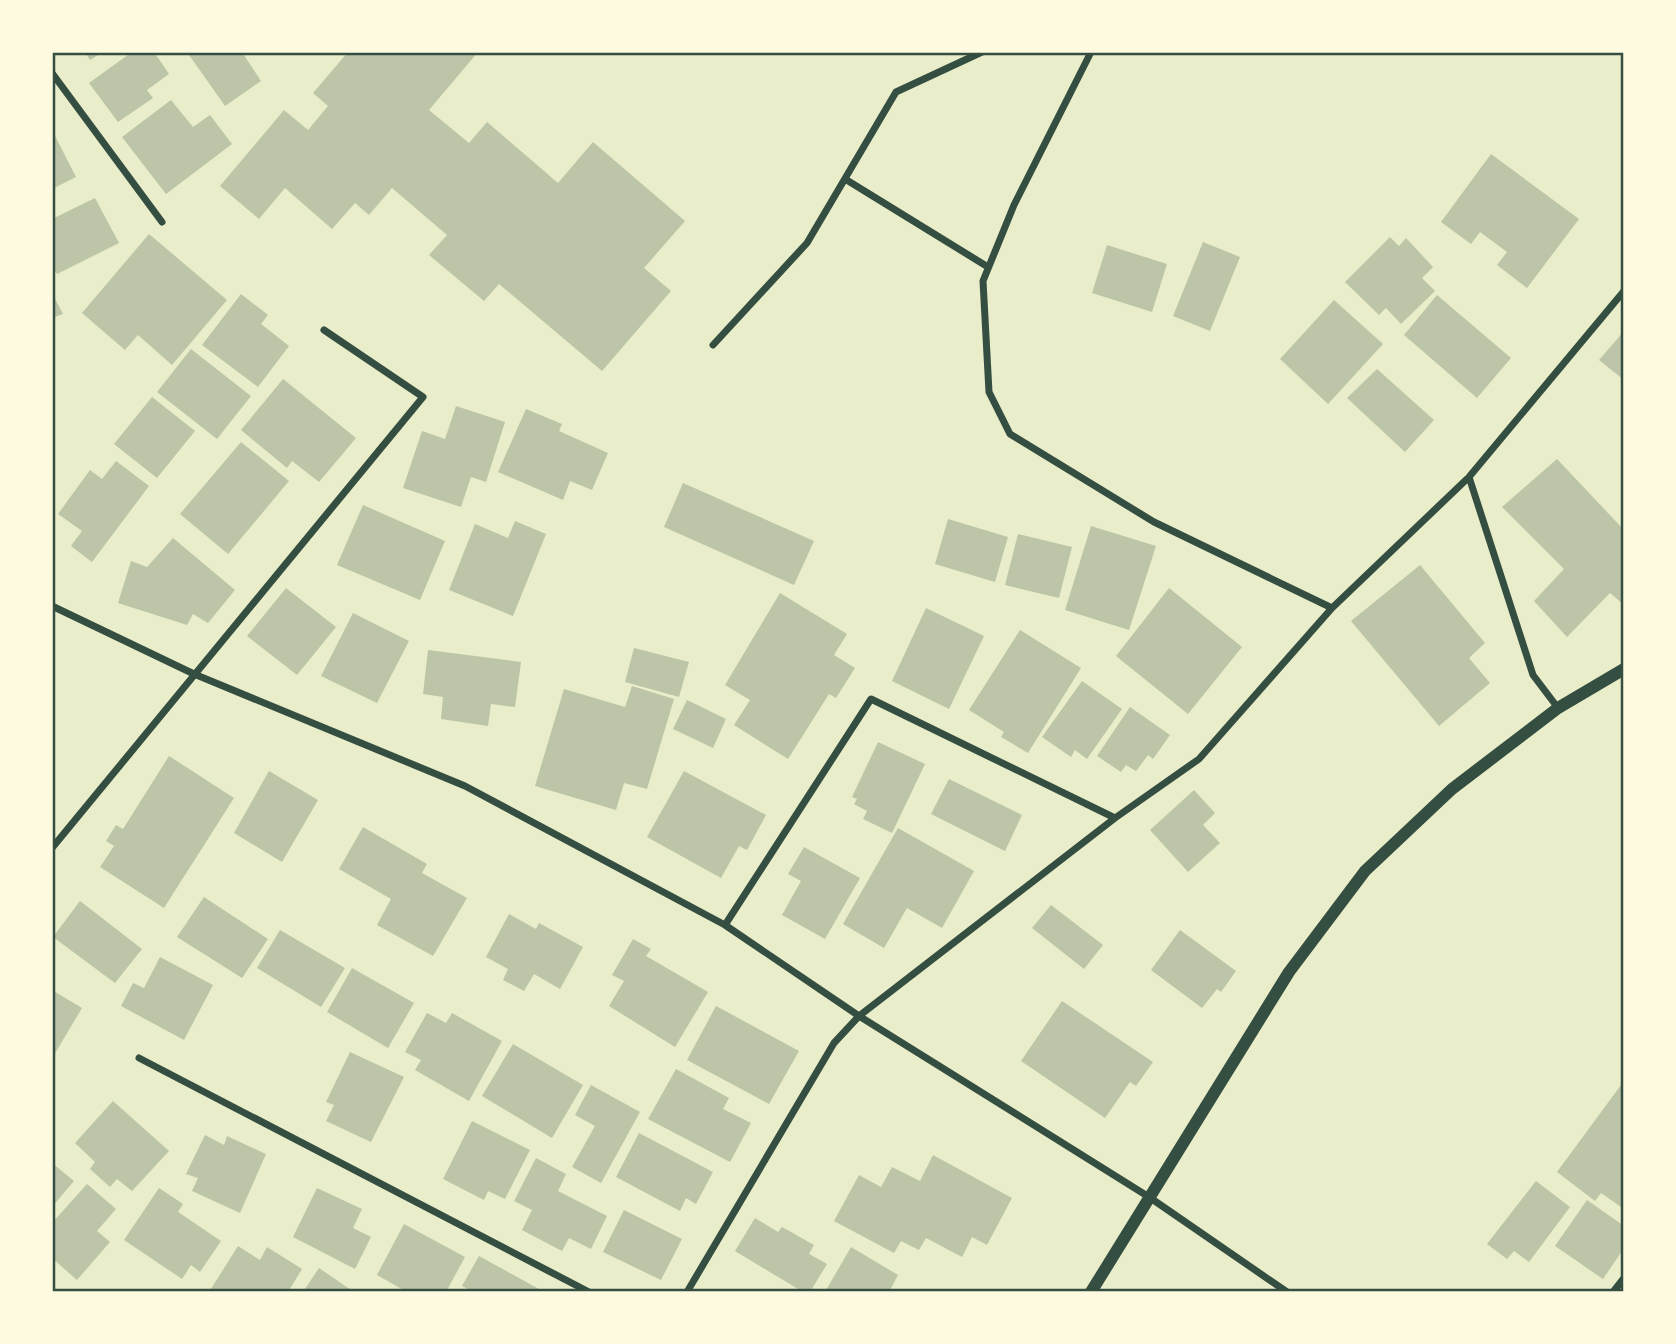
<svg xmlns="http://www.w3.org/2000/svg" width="1676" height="1344" font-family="Helvetica,sans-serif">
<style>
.building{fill:#bcc5a7}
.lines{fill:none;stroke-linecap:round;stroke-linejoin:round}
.minor{stroke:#344e41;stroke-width:7}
.tertiary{stroke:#344e41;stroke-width:12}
.neatline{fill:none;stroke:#344e41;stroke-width:2.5}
</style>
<rect width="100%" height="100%" fill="#e9edc9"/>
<!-- building -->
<path class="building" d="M85,52H103L90,60Z
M132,52H154L169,74L147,90L153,98L118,122L89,83Z
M187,52H242L261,81L225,106Z
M348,52H478L429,110L469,143L487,122L558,183L593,142L685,221L644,268L671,291L602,371L499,284L484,301L429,255L447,235L392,188L369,215L355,203L332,229L285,188L259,219L220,186L284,110L308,130L328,106L313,93Z
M171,100L193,127L210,115L232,144L166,194L122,137Z
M52,130L76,177L52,189Z
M1491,154L1579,219L1527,288L1497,265L1507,252L1480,232L1471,244L1441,222Z
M95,198L119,243L57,274L52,266V219Z
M149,234L227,300L172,365L138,335L125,350L82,313Z
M1390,237L1399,246L1406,238L1433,267L1422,278L1435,291L1401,324L1386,308L1379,315L1345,282Z
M1203,242L1240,257L1210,331L1173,316Z
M1107,245L1167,264L1152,312L1092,293Z
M52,293L63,314L52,318Z
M241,294L268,315L261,324L289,346L258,387L202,345Z
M1437,295L1511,358L1477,398L1404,335Z
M1334,300L1383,344L1328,404L1280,359Z
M1624,331V380L1599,360Z
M191,349L251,396L217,439L157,392Z
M1377,369L1434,420L1405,452L1347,398Z
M283,379L356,438L319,482L292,461L287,468L241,430Z
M152,397L195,431L157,478L114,444Z
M456,406L505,422L486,482L471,477L461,507L403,488L422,431L445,439Z
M526,409L562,424L559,431L608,453L592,490L570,481L563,500L498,472Z
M241,442L289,481L228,554L180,514Z
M1557,459L1624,530V605L1610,593L1567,637L1534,601L1564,569L1502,507Z
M116,461L149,486L92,562L71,546L82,531L58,514L90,470L102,479Z
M683,483L814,541L794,585L664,527Z
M363,505L445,541L420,600L337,565Z
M948,519L1008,537L995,582L935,564Z
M515,521L546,534L513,616L449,590L475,524L508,538Z
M1091,526L1156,546L1129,630L1065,610Z
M1018,534L1072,547L1059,598L1005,585Z
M173,538L235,590L208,623L193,614L187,625L118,603L131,561L147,567Z
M1420,565L1485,643L1469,658L1490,683L1439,726L1351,621Z
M286,588L336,627L297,675L247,636Z
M1169,588L1242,647L1188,714L1116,656Z
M780,593L847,634L834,655L855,668L836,698L829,694L788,759L734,725L750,700L725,685Z
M926,608L984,636L949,709L892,681Z
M353,613L409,641L377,703L321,676Z
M1020,630L1081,668L1028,753L1001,737L1004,732L969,710Z
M634,648L689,662L679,697L625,682Z
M428,650L521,662L515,707L491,704L488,726L441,719L443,697L423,694Z
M1082,681L1122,709L1087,759L1075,750L1071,757L1042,737Z
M632,686L674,699L647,789L624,783L616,810L535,786L564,689L625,707Z
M687,700L726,719L713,748L673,729Z
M1130,707L1170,735L1153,759L1148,755L1136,771L1126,765L1121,772L1097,756Z
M878,742L925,764L892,833L863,819L867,811L854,804L857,799L852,797Z
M169,756L234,798L164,908L100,867L114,846L106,841L116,825L123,829Z
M269,771L318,800L282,862L234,833Z
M684,771L766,815L747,850L739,846L721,878L647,837Z
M949,779L1022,815L1005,851L931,814Z
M1194,790L1215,813L1203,825L1220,843L1188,872L1150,830Z
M363,827L427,864L422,873L467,898L433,956L377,925L391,899L339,869Z
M898,828L974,871L942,928L907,908L884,948L843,924Z
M804,847L860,878L825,939L782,915L801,881L788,874Z
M204,897L268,939L242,978L177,937Z
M80,901L142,949L115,983L53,937Z
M1051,905L1103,945L1084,969L1032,928Z
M509,914L536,929L539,923L583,947L560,989L534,974L524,991L503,980L508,969L486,957Z
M280,930L345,968L321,1007L257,968Z
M1180,930L1236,971L1221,992L1217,989L1202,1008L1151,970Z
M633,939L651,949L646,956L708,992L675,1047L609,1006L624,981L612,975Z
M160,957L213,985L184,1040L121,1006L133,983L144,988Z
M352,968L414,1003L388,1048L327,1012Z
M52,990L82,1008L54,1055L52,1053Z
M1062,1001L1153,1062L1136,1086L1130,1082L1105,1118L1021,1061Z
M716,1006L799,1051L769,1104L687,1060Z
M427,1013L446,1023L452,1013L502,1041L469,1101L415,1070L421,1060L405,1052Z
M513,1044L583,1085L552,1138L482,1096Z
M350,1052L404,1077L371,1142L326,1121L334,1105L326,1102Z
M676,1069L729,1098L723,1109L751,1123L730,1162L648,1119Z
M591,1085L640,1112L601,1183L572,1167L595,1126L575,1115Z
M1621,1085L1624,1087V1209L1601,1193L1595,1201L1557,1172Z
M113,1101L169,1151L132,1191L117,1179L110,1187L90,1169L95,1162L75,1143Z
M472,1121L530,1150L505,1199L488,1191L484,1200L443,1179Z
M639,1133L713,1172L696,1204L686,1198L680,1211L616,1177Z
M205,1135L224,1145L227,1136L266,1154L240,1213L192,1191L198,1178L186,1174Z
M933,1155L1012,1198L987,1245L972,1237L962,1257L926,1238L919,1250L901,1241L894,1253L834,1221L859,1175L881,1187L892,1167L920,1181Z
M536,1158L566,1174L558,1191L607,1216L591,1249L569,1238L562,1251L522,1230L532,1210L514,1201Z
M52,1163L74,1181L52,1207Z
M1536,1181L1570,1207L1529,1262L1514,1251L1507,1259L1487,1244Z
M87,1184L116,1209L97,1231L110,1242L77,1280L52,1258V1223Z
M159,1188L183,1204L178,1212L221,1241L200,1272L191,1265L182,1279L124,1240Z
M317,1188L362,1209L353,1228L371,1237L355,1269L293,1237Z
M1587,1200L1624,1226V1248L1603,1279L1555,1246Z
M624,1210L682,1239L661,1280L603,1252Z
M755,1218L778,1232L782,1227L814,1245L809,1254L827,1264L810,1292H803L735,1251Z
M404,1224L465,1257L446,1292H407L377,1275Z
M238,1246L260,1260L267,1247L302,1269L288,1292H209Z
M851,1247L898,1275L889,1292H825Z
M479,1256L539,1289L538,1292H474L462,1286Z
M319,1268L354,1292H303Z"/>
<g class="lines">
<!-- minor -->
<path class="minor" d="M1091,52L1014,205L983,281L989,392L1010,434L1154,522L1332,608
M52,73L162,222
M845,179L988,267
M713,345L807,243L896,92L982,52
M1469,477L1533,675L1558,708
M52,606L194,674L465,786L725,925L859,1016L1149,1197L1287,1292
M52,848L423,397L324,330
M725,925L871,699L1115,818
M139,1058L589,1292
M687,1292L834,1043L859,1016L1115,818L1199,759L1332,608L1469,477L1624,291
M1613,1292L1624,1278"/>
<!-- tertiary -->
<path class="tertiary" d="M1091,1292L1289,972L1365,871L1452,789L1558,708L1624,669"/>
</g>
<!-- border -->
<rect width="1676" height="1344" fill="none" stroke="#fefae0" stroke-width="108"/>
<rect x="54" y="54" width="1568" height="1236" class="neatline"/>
</svg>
